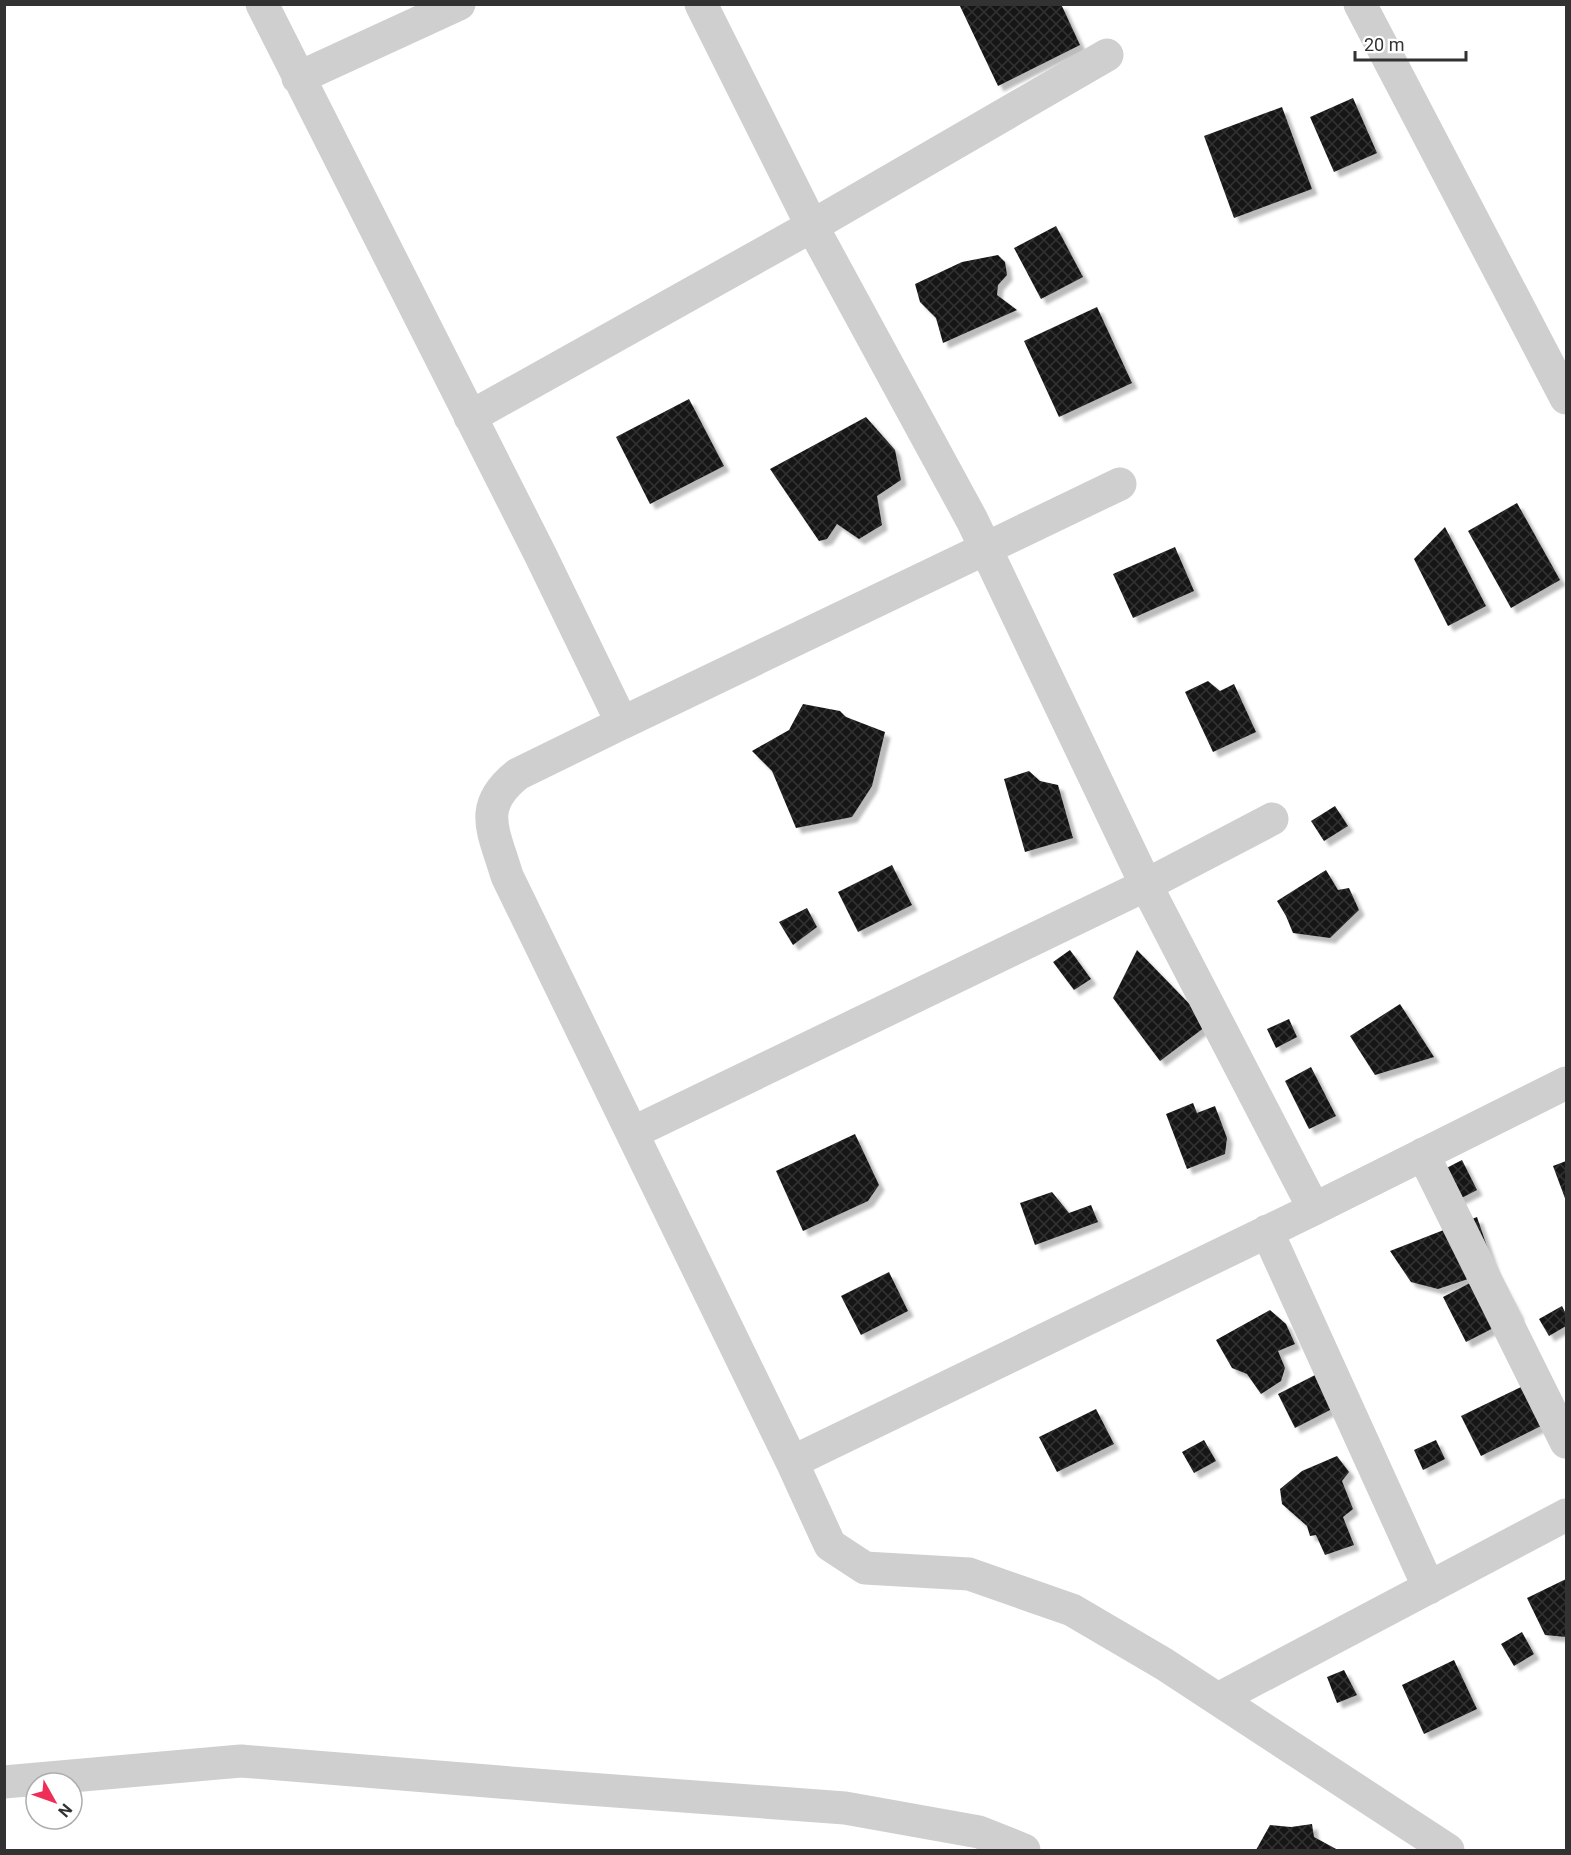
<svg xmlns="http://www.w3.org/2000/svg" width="1571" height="1855" font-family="Roboto,sans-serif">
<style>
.building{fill:url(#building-cross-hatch);filter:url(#shadow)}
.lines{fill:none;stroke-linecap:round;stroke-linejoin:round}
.minor{stroke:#cfcfcf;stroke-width:33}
</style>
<defs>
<pattern id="building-cross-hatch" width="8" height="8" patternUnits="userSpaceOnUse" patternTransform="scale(1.5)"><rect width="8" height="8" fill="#191919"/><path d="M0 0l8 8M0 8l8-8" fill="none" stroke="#323232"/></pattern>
<filter id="shadow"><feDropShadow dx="5.5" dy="5.5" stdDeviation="1.5" flood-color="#0004"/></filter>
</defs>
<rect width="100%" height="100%" fill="#fff"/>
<!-- building -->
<path class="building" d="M959,4H1061L1080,45L998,86Z
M1353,98L1377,153L1334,172L1310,117Z
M1282,107L1312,189L1234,218L1204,136Z
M1056,226L1083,277L1041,299L1014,248Z
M998,255L1005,262L1007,275L998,285L997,295L1017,310L943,343L936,318L920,302L915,284L962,262Z
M1097,307L1132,383L1059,417L1024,341Z
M689,399L724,466L650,504L616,437Z
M866,417L895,450L901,480L877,496L882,525L859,539L837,524L827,539L819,541L770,469Z
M1517,503L1560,580L1511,608L1468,531Z
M1445,527L1486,606L1448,626L1414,559Z
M1175,547L1194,591L1133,618L1113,574Z
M1208,681L1220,691L1234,684L1256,732L1213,752L1185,692Z
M803,704L840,711L846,717L885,732L872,786L852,817L796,828L772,771L752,751L789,730Z
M1029,771L1040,781L1058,785L1073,838L1025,852L1004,779Z
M1335,806L1348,826L1324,841L1311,821Z
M892,865L912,905L858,932L838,892Z
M1326,870L1338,890L1349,888L1359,910L1330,938L1293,933L1286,916L1277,901Z
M807,908L817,927L793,945L779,922Z
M1070,950L1091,979L1074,990L1053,962Z
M1137,950L1209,1024L1160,1061L1113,998Z
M1400,1004L1434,1057L1375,1075L1350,1036Z
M1289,1019L1297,1037L1276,1048L1267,1029Z
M1311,1067L1336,1116L1309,1129L1285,1081Z
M1193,1103L1197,1113L1215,1106L1227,1138L1225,1154L1187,1169L1166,1114Z
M855,1134L879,1185L868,1201L803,1231L776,1171Z
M1462,1160L1477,1190L1440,1209L1425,1179Z
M1566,1161V1201L1553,1166Z
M1052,1192L1069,1213L1091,1205L1098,1222L1035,1245L1020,1203Z
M1477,1217L1495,1270L1519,1315L1466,1342L1443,1297L1495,1270L1438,1289L1411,1282L1390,1251Z
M889,1272L908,1311L861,1335L841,1296Z
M1562,1306L1566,1314V1326L1549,1336L1539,1319Z
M1270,1310L1286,1324L1295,1344L1278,1351L1285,1368L1281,1381L1261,1394L1247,1374L1232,1368L1216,1340Z
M1317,1374L1334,1408L1295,1428L1278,1394Z
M1521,1387L1541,1426L1481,1456L1461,1416Z
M1096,1409L1114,1444L1057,1472L1039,1437Z
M1204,1440L1216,1461L1194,1473L1182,1452Z
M1436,1440L1445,1459L1423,1470L1414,1450Z
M1337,1456L1349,1472L1342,1481L1353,1509L1343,1517L1354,1545L1325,1555L1316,1535L1310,1536L1307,1526L1282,1504L1280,1489L1302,1471Z
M1566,1579V1637L1545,1635L1527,1598Z
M1522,1632L1534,1654L1514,1666L1501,1644Z
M1454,1660L1477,1709L1424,1734L1402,1685Z
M1344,1670L1357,1695L1337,1703L1327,1677Z
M1312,1824L1314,1837L1338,1850H1256L1270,1825L1291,1827Z"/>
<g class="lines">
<!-- minor -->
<path class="minor" d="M262,4L541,556L622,723L518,774C476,807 494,831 507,876L792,1462L830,1545L865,1568L969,1574L1072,1610L1164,1664L1448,1850
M701,4L812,226L972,520L1146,885L1314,1209
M1360,4L1566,398
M298,78L459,4
M470,417L812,226L1107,55
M622,723L1120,484
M632,1133L1146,885L1272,819
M1423,1154L1566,1442
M1267,1231L1429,1588
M792,1462L1314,1209L1566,1083
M1218,1699L1566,1515
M4,1782L241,1761L561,1787L845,1808L979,1832L1024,1850"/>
</g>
<!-- border -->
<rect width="1571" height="1855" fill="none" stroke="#323232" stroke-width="12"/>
<!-- north arrow -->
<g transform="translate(54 1801) rotate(130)"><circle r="28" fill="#ffffff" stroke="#adadad" stroke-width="1.5"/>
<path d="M0-4.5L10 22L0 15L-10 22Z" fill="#ef2e58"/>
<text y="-9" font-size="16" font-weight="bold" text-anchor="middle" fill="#323232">N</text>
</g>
<!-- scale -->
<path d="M1355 51v9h111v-9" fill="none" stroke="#323232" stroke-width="3"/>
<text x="1364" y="51" font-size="18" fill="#323232" stroke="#ffffff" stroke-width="4.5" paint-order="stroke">20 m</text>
</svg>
